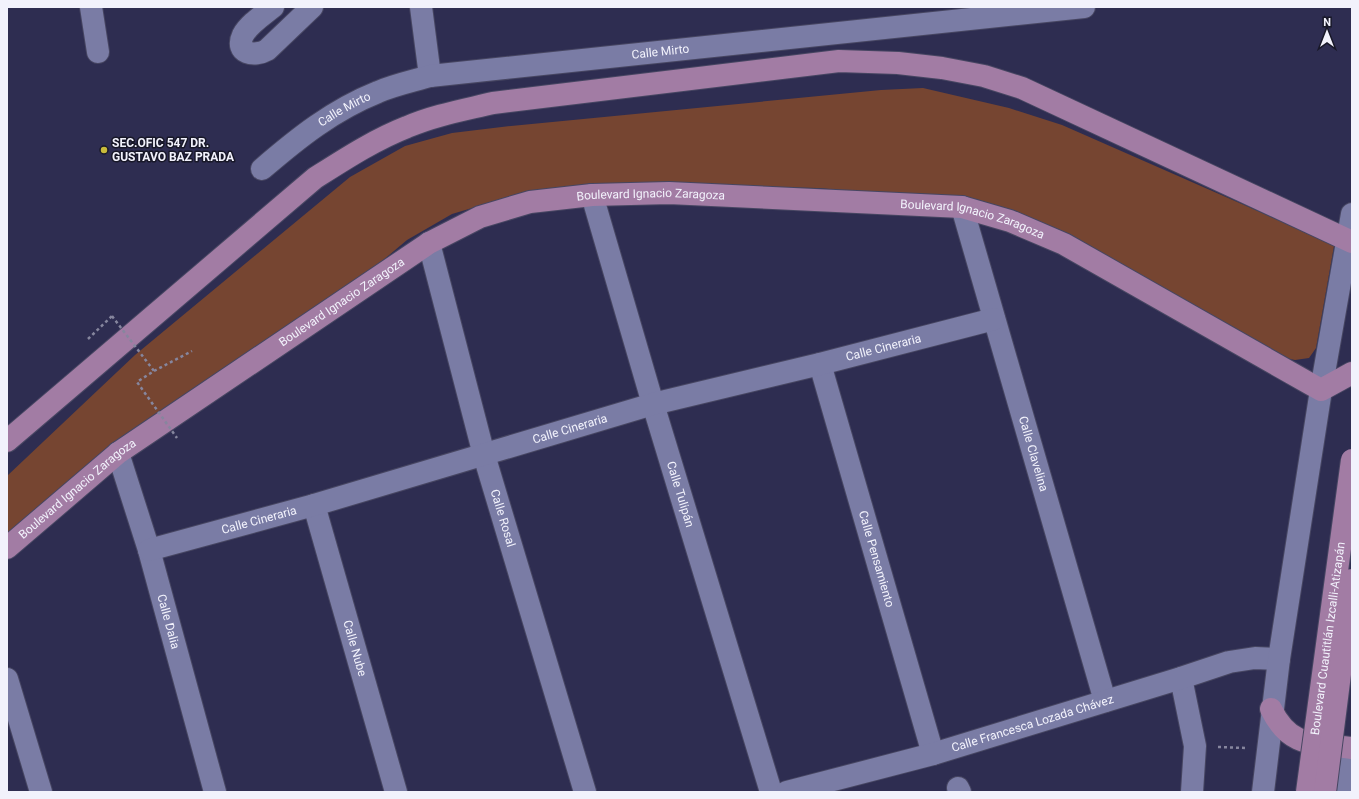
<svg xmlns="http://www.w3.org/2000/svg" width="1359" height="799" font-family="Roboto,sans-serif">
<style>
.green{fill:#764531}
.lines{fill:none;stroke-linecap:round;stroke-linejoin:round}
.minor-casing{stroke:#474662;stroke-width:24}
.major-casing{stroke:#474662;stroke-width:24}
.path{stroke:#86869e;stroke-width:2.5;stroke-dasharray:3 3;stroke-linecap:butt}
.minor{stroke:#7a7ca5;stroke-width:22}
.major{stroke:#a27ca4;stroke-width:22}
.major-bridge-casing{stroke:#474662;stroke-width:24;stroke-linecap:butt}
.path-bridge{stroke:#86869e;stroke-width:2.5;stroke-dasharray:3 3;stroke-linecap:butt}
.major-bridge{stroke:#a27ca4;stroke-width:22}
.poi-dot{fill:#c9bb3b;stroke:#181828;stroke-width:1.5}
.labels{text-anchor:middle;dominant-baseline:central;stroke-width:3;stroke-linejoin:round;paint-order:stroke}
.street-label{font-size:12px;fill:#f2f2fc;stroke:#181828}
.poi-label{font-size:12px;font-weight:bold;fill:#f2f2fc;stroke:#181828;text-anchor:start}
</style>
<rect width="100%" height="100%" fill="#2e2d51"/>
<!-- green -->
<path class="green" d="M923,88L1009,108L1062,125L1326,241L1334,246L1316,348L1309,358L1295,360L1266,354L975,204L819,188L672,186L523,193L452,214L407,240L326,308L7,550V476L135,355L350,177L405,146L452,133L511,126L881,90Z"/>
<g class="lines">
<!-- minor casing -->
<g class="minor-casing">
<g id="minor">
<path d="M91,7L98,52"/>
<path d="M273,7C263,15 249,24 243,35C234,54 255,57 267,50L312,7"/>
<path d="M421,7L430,76"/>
<path id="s1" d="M262,169C298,138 333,110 378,92C394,85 413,81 430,76L1084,7"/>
<path id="s2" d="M592,195L653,404L771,792"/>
<path id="s3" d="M962,207L1105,701"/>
<path id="s4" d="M429,243L484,455L585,792"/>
<path id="s5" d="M820,364L933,754"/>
<path id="s6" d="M118,453L149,550L215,792"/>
<path id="s7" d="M314,505L396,792"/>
<path id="s8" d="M149,550L314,505L653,404L820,364L994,319"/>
<path d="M1181,678L1195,746L1192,792"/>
<path d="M7,679L41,792"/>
<path d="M958,788L960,792"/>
<path id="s9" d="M787,792L933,754L1181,678L1229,662L1255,658L1279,659"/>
<path d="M1263,792L1279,659L1321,390L1352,214"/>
<path d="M1347,792L1352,754"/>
</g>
</g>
<!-- major casing -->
<g class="major-casing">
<g id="major">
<path d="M7,441L315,178C345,159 374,140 407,127C435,115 464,110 493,103L839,61L898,63L942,68L984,76L1022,88L1352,242"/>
<path id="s10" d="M7,548L118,453L429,243L480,217L530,202L592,195L669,193L962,207L1010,221L1064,244L1321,390L1352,373"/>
<path d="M1271,709C1290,748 1314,743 1352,748"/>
</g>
</g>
<!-- path -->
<path class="path" d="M88,339L112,316
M154,371L192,351
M1218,747L1246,748"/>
<!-- minor -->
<use href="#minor" class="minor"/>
<!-- major -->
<use href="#major" class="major"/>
<!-- major-bridge casing -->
<g class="major-bridge-casing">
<g id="major-bridge">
<path id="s11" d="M1307,792L1352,460"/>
<path d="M1325,792L1352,580"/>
</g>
</g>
<!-- path-bridge -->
<path class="path-bridge" d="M112,316L154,371L137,382L177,438"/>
<!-- major-bridge -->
<use href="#major-bridge" class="major-bridge"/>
</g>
<!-- markers -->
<circle class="poi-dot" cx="104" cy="150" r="4"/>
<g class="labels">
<!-- street labels -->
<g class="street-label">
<text stroke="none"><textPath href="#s1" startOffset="426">Calle Mirto</textPath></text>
<text stroke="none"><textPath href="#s1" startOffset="102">Calle Mirto</textPath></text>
<text stroke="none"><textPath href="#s10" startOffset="752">Boulevard Ignacio Zaragoza</textPath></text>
<text stroke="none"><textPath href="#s10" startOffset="1076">Boulevard Ignacio Zaragoza</textPath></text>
<text stroke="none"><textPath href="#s10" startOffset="416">Boulevard Ignacio Zaragoza</textPath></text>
<text stroke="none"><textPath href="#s8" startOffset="762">Calle Cineraria</textPath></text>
<text stroke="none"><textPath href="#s8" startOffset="438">Calle Cineraria</textPath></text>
<text stroke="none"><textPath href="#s3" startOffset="257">Calle Clavelina</textPath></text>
<text stroke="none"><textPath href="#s10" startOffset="92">Boulevard Ignacio Zaragoza</textPath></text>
<text stroke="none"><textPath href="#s2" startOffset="312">Calle Tulipán</textPath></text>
<text stroke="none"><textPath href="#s4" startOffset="285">Calle Rosal</textPath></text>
<text stroke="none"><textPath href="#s8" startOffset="114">Calle Cineraria</textPath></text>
<text stroke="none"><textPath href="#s5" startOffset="203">Calle Pensamiento</textPath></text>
<text stroke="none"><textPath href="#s6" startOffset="176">Calle Dalia</textPath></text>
<text stroke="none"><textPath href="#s11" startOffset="155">Boulevard Cuautitlán Izcalli-Atizapán</textPath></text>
<text stroke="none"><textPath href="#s7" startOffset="149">Calle Nube</textPath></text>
<text stroke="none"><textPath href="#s9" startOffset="255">Calle Francesca Lozada Chávez</textPath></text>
</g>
<!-- poi labels -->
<g class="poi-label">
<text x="112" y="143">SEC.OFIC 547 DR.<tspan x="112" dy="14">GUSTAVO BAZ PRADA</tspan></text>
</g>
</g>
<!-- border -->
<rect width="1359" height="799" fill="none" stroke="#f2f2fc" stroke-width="16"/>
<!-- north arrow -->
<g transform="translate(1327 32)" stroke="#181828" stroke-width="3" paint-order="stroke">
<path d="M0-3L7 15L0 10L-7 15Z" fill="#f2f2fc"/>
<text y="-6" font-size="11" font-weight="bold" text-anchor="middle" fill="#f2f2fc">N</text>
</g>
</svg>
